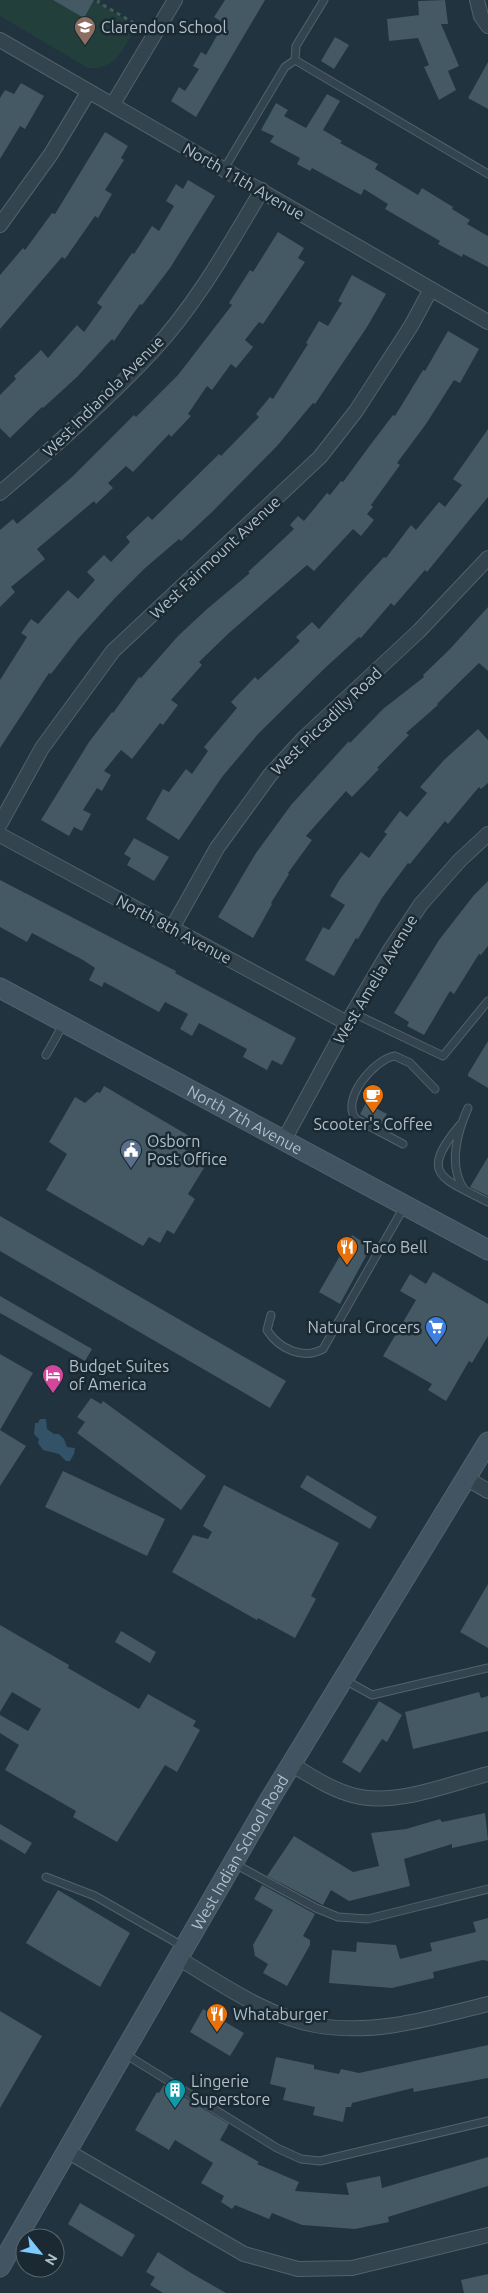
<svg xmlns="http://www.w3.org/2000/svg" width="488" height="2293" font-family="Ubuntu,sans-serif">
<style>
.green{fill:#223f3c}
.water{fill:#325267}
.building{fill:#445964}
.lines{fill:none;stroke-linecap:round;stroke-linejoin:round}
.service-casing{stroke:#52626b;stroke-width:9}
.minor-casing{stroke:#52626b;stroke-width:16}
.secondary-casing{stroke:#52626b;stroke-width:21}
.path{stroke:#405b58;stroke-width:3;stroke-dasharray:4 4;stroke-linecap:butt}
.service{stroke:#34444e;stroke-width:7}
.minor{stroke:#34444e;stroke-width:14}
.secondary{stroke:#425461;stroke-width:19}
.labels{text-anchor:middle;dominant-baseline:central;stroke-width:5;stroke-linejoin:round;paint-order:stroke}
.poi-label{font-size:16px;fill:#b0bfc9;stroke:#1a2932;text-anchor:start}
.street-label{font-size:16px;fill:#b0bfc9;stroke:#1a2932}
</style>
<rect width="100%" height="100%" fill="#20333e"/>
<!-- green -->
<path class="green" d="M0,0H53L84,17L94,0L136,26C123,48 117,70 88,68L0,16Z"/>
<!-- water -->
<path class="water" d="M40,1419H46L47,1429L54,1434H59L64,1439L67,1447L75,1448L74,1454L70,1461H66L59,1454L43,1450L38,1443L39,1439L34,1434L35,1423H38Z"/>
<!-- building -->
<path class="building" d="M53,0H94L84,18Z
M225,0H265L196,117L171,101L179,87L185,91L199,69L193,66L201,52L206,55L224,23L214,17Z
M445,0L448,24H441L459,66L448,71L456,90L439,100L424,67L429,65L418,38L389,41L387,19L419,15L418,1Z
M335,37L349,45L334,69L321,61Z
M488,62V109L468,98Z
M21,83L44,96L25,129L20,126L0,159V98L5,90L14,94Z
M327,94L340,101L323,130L342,141L340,143L378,164L375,169L418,195L422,188L453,207L452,209L470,220L467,224L488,236V267L463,254L462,257L438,244L440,241L385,209L388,204L364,189L361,195L312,168L310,171L297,164L300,158L270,142L274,136L261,130L276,103L288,110L284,116L306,128Z
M105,132L128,146L121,158L124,160L105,190L112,194L98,218L95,216L65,259L62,257L0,329V275L23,248L25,250L52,213L55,214Z
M188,180L215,196L170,268L142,305L140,304L114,341L112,339L77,377L43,408L42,407L10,438L0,428V395L16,379L14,376L41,350L48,358L77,325L84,332L102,307L97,303L132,253L134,254L152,226L159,231L174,206L166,201L176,184L183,189Z
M278,232L304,248L298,258L305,262L263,324L259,322L245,340L253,347L236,368L231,364L212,390L207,386L188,414L191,416L171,437L169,434L133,472L126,466L108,483L113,488L96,504L94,501L37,549L45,559L11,587L15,592L0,607V530L13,519L17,524L72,477L134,415L136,417L178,375L232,305L229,303L250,270L253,272Z
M352,275L386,294L367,327L315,404L313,403L277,446L212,512L181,541L179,539L144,569L114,599L78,639L51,674L49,673L0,748V680L27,637L21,633L31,619L38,624L68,590L78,599L95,580L87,572L104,555L111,562L130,542L126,537L148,516L152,520L219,454L221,456L259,417L256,414L270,397L273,399L308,344L306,343L319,321L328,326L342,303L338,301Z
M448,331L479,349L460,383L454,380L426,424L397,463L400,465L371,505L373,507L367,514L374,520L361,536L353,529L314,571L307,565L229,633L199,662L202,665L171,700L178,705L163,725L160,723L132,759L121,750L104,771L111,775L102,791L97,788L83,810L91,814L82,831L74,827L69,836L41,820L89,742L112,712L113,713L139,677L141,678L178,636L207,609L250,573L248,572L294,529L290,525L298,516L304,521L327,493L330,495L341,481L343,482L371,444L393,415L395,416L423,370L425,371Z
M488,429V497L427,572L425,570L394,606L391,603L361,638L359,637L325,668L258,734L222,777L179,840L146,819L163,789L169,792L186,769L192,774L208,751L204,747L237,708L231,702L255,677L258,680L300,641L296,637L312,622L319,629L360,583L384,557L386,558L411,525L416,530L439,502L445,507L462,485L453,479Z
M488,607V671L479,663L437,704L438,705L406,733L409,735L377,768L379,769L352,797L346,791L306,836L312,840L288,873L289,874L271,903L272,904L253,938L218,917L256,853L291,805L349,741L350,743L383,709L424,677L423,675L450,649Z
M478,729L488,740V783L481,789L479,787L448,824L445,821L410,864L408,863L382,898L358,939L356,938L334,976L305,960L323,927L329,930L345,905L330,896L340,879L361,852L369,858L387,834L384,832L400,811L407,817L427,793L420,787L444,760Z
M134,838L169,857L154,881L127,865L131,858L124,854Z
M0,880L176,971L175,973L296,1038L282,1065L272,1060L267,1070L243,1057L247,1049L199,1023L192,1036L180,1029L188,1014L165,1002L159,1012L104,982L102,987L89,980L95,968L83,960L32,933L27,942L0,927Z
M488,881V946L481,955L479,954L454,994L450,991L424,1035L407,1026L409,1022L394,1013L439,940L474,895Z
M488,1041V1088L468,1076V1074Z
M104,1086L191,1137L184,1149L207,1163L188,1194L195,1199L174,1234L167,1230L160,1243L149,1237L143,1246L46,1190L67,1154L49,1142L75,1097L85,1103L97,1092L100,1093Z
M366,1103L387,1114L380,1126L360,1114Z
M488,1157V1196L470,1187Z
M0,1216L286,1381L270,1408L0,1251Z
M352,1235L371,1247L340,1304L319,1292Z
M433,1272L488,1304V1336L472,1363L469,1361L446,1401L428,1390L432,1384L383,1356L416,1300L400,1291L410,1274L426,1284Z
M0,1296L92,1349L85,1361L0,1313Z
M0,1354L33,1373L0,1430L26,1446L0,1486Z
M91,1398L101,1404L103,1401L206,1476L181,1510L77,1433L85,1422L77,1417Z
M63,1471L165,1519L147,1556L45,1507Z
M307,1475L377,1517L370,1529L300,1487Z
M224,1485L339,1543L311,1596L316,1599L295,1638L258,1618L257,1620L172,1572L193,1535L208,1539L212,1532L203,1526Z
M488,1584V1648L460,1632Z
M0,1625L69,1665L68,1668L139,1709L148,1694L196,1721L193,1726L200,1730L177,1772L165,1765L117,1842L73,1817L76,1811L5,1770L19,1745L0,1733V1715L28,1731L41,1709L12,1692L0,1712Z
M121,1631L156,1652L150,1663L115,1642Z
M479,1692L481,1698L488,1696V1731L413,1749L405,1712Z
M379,1701L402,1715L387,1742L382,1739L360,1773L342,1762Z
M485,1813L488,1840L452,1848V1844L404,1859L410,1886L349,1901L331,1890L323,1905L267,1876L294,1836L353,1872L379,1866L371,1833L406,1829L440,1819L442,1822Z
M0,1824L32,1843L25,1854L0,1839Z
M262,1885L315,1914L303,1936L310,1940V1945L287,1986L263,1973L268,1964L255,1956L253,1945L273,1910L254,1899Z
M58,1890L130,1933L100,1987L26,1943Z
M488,1918V1961L483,1960L433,1972L434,1978L392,1988L329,1983L332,1950L356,1952L357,1942L396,1945L400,1959L432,1951L430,1943L476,1932L473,1922Z
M203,2009L244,2033L230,2056L190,2032Z
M0,2011L42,2036L0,2108Z
M488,2045V2078L414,2092L413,2088L352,2103L351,2107H346L343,2122L313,2115L315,2107L283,2100L286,2088L270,2084L276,2057L314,2065V2069L339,2074L341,2069L359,2073Z
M164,2085L229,2124L220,2140L259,2162L257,2164L299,2182L295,2191L349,2195L346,2183L380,2176L382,2188L488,2157V2186L388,2217L389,2222L355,2229L302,2225L272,2213L269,2219L235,2205L232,2209L221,2202L224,2196L201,2183L213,2163L175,2140L169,2150L135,2130L157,2092L159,2093Z
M80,2203L135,2235L122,2257L68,2224Z
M158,2252L191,2273L226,2293H163L150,2285L155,2277L146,2272Z
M488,2274V2293H464L461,2280Z"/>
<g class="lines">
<!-- service casing -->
<g class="service-casing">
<path id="service" d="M295,60L488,174
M295,60L296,46L324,0
M224,169L285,67L295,60
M353,1013L443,1056L488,1001
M46,1055L64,1023
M460,1125C418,1175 442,1178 488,1202
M403,1144L356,1119C340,1100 374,1059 395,1056L410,1063L435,1089
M464,1189C448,1166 457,1132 468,1108
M271,1315L267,1330C279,1349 303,1360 323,1349L404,1207
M345,1680L372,1695L488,1668
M233,1863L316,1908L338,1917L368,1919L488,1889
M46,1877L95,1896L184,1947
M125,2054L277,2148L301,2159L320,2161L488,2121"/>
</g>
<!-- minor casing -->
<g class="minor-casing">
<path id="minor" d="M477,0L481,16L488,26
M0,40L488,322
M113,104L175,0
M0,225L51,154L89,91
M0,493C52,449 104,403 151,353C196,305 228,247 262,190
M0,824L42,748L113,651L320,457L356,411L411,326L431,289
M0,835L347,1023
M172,928L217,848L270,775L305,737L419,631L488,558
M284,1140L353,1013L390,950L421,904L460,860L488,834
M466,1478L488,1491
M291,1764C311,1776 333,1791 356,1796C396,1806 449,1784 488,1774
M178,1958C220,1983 266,2016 315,2025C373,2036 432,2018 488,2004
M67,2151L244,2254L298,2269L352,2268L488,2235"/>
</g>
<!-- secondary casing -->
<g class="secondary-casing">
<g id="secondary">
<path id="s1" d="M0,988L488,1250"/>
<path id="s2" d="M0,2267L270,1799L488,1442"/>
</g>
</g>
<!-- path -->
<path class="path" d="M99,0L98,2L139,26"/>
<!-- service -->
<use href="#service" class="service"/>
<!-- minor -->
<use href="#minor" class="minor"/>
<!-- secondary -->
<use href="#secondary" class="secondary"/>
</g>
<!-- icons -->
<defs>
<g id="school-pin" transform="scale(1.125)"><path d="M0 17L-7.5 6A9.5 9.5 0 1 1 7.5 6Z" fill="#8d6e63" stroke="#1a2932"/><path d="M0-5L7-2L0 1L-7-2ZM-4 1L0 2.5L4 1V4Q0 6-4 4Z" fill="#fff"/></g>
<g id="cafe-pin" transform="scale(1.125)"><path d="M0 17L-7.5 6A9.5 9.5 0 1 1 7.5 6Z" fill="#e8710a" stroke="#1a2932"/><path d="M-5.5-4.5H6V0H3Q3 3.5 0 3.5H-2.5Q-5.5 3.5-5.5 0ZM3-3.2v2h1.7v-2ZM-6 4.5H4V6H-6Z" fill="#fff"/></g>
<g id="civic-pin" transform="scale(1.125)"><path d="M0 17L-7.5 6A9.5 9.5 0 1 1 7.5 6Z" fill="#5c6f8a" stroke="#1a2932"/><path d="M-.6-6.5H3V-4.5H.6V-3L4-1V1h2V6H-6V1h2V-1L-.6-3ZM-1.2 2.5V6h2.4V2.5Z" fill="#fff"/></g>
<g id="restaurant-pin" transform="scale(1.125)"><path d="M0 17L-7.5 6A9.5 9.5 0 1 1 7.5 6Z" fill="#e8710a" stroke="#1a2932"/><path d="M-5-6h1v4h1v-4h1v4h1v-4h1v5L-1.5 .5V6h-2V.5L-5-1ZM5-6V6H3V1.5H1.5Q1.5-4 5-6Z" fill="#fff"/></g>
<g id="supermarket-pin" transform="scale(1.125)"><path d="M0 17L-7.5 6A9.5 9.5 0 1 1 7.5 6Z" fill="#3f7fe0" stroke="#1a2932"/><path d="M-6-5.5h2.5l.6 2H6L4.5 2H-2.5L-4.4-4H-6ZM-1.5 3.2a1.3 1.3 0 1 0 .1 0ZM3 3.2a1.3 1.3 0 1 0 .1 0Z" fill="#fff"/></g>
<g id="hotel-pin" transform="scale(1.125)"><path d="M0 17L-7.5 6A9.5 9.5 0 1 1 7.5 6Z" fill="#d1479c" stroke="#1a2932"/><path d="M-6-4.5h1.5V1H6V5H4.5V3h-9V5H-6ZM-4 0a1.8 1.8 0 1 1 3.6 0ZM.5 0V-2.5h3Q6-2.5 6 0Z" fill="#fff"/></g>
<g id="building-pin" transform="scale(1.125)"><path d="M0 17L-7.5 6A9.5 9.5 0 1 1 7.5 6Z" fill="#0f9aa8" stroke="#1a2932"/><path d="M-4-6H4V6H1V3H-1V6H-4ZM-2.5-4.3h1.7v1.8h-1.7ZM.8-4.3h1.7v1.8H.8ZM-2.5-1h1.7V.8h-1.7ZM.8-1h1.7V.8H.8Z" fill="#fff"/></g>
</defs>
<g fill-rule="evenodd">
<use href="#school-pin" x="85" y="27"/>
<use href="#cafe-pin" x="373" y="1095"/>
<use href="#civic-pin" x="131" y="1150"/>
<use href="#restaurant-pin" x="347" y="1247"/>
<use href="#supermarket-pin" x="436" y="1327"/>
<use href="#hotel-pin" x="53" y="1375"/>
<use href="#restaurant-pin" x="217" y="2014"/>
<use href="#building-pin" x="175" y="2090"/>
</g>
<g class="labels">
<!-- poi labels -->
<g class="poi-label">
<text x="101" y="27">Clarendon School</text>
<text x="373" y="1124" text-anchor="middle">Scooter's Coffee</text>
<text x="147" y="1141">Osborn<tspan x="147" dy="18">Post Office</tspan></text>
<text x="363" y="1247">Taco Bell</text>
<text x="420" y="1327" text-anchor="end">Natural Grocers</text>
<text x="69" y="1366">Budget Suites<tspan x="69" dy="18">of America</tspan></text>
<text x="233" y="2014">Whataburger</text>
<text x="191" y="2081">Lingerie<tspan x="191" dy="18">Superstore</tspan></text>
</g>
<!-- street labels -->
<g class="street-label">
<text transform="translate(244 181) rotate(30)">North 11th Avenue</text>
<text transform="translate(103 396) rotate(-45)">West Indianola Avenue</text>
<text transform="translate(215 557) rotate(-43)">West Fairmount Avenue</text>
<text transform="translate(326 721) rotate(-44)">West Piccadilly Road</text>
<text transform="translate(174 929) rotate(28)">North 8th Avenue</text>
<text transform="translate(375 979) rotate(-59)">West Amelia Avenue</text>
<text stroke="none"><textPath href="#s1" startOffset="278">North 7th Avenue</textPath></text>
<text stroke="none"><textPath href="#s2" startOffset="479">West Indian School Road</textPath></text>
</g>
</g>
<!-- north arrow -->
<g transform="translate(40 2253) rotate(120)"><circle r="24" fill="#1a2932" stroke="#56656e"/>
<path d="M0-4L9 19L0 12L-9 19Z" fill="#7fcaff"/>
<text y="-8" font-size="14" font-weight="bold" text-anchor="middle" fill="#b0bfc9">N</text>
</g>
</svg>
